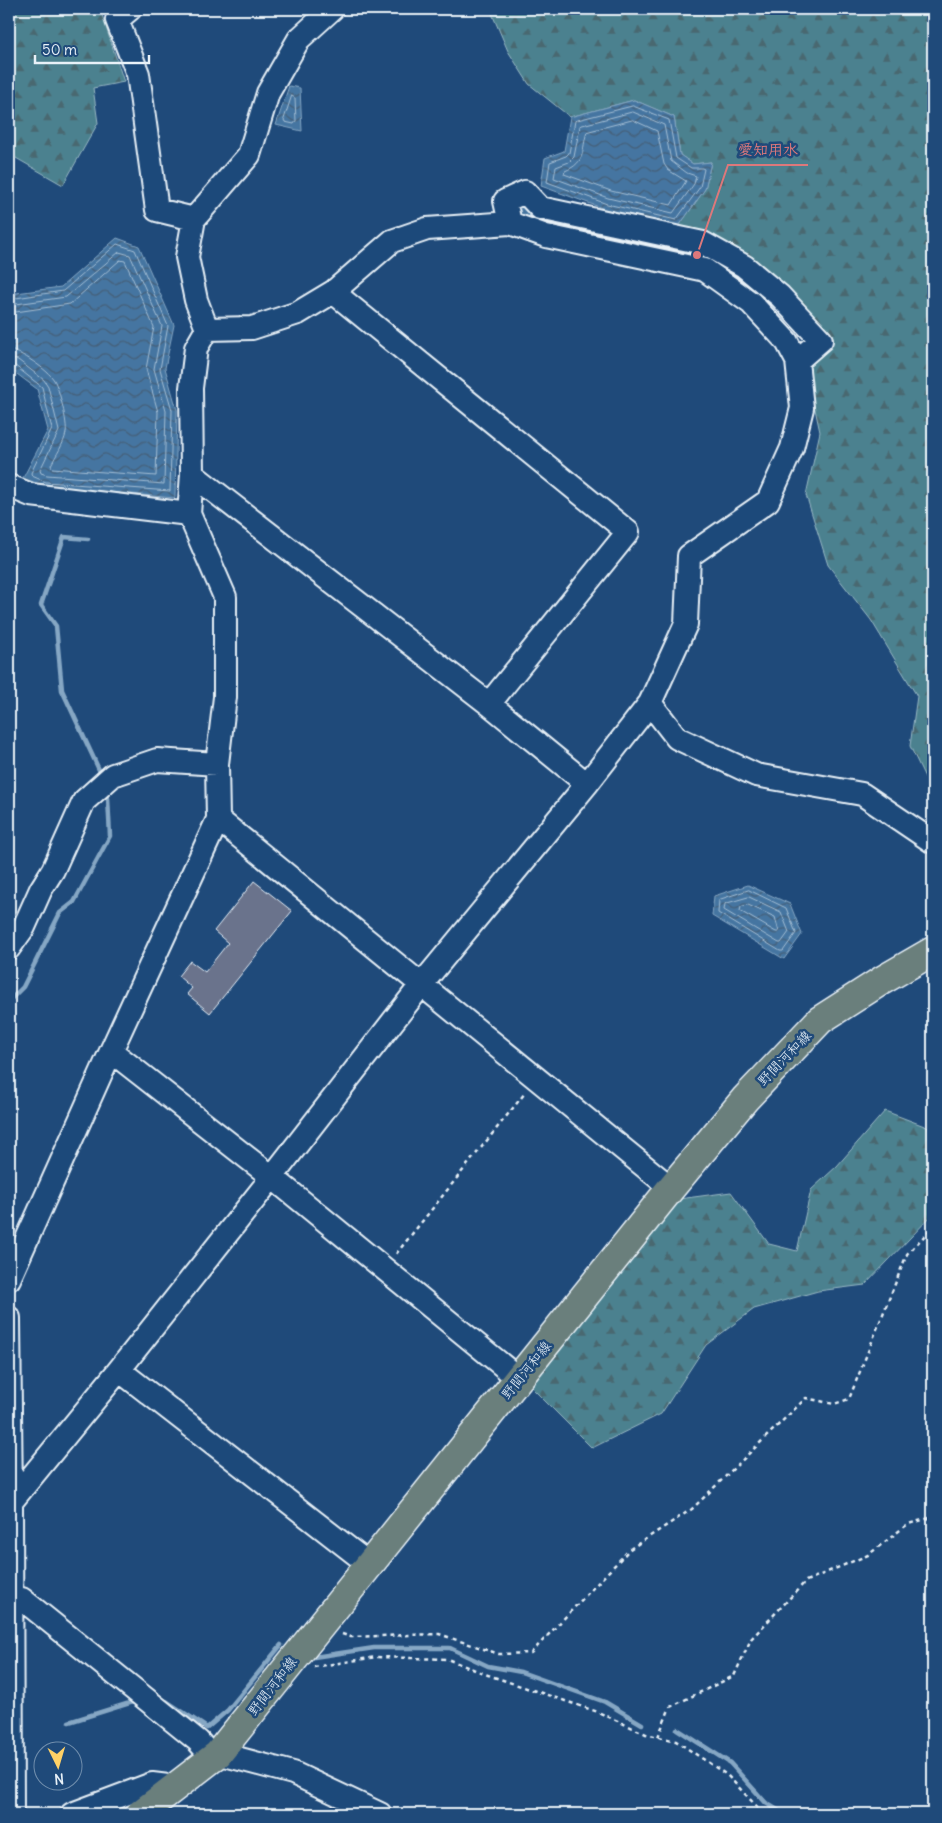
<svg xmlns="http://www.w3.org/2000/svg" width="942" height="1823" font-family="Delius,'Klee One',sans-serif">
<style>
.forest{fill:url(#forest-firs);stroke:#9ab9c4}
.water{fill:url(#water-waves);stroke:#86a7c4}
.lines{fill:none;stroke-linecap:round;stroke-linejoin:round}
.shore{stroke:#a6bfd5;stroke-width:1}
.stream{stroke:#86a7c4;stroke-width:4.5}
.canal{stroke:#4475a1;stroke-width:16}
.building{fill:#6b738c;stroke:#e8f1f8}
.minor-casing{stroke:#e8f1f8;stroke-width:26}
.major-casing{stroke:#e8f1f8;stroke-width:31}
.path{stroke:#e8f1f8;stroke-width:2.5;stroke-dasharray:4 4;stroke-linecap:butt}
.minor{stroke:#1f4a7a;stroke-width:22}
.major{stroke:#6b7f7c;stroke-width:28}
.labels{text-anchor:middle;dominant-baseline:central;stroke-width:5;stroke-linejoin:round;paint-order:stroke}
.street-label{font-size:14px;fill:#e8f1f8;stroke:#1f4a7a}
.leader{fill:none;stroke:#dd787b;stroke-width:2}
.callout-dot{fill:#dd787b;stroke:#1f4a7a;stroke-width:2}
.callout-label{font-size:15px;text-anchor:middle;font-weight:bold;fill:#dd787b;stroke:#1f4a7a;stroke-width:5;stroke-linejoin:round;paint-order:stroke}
</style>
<defs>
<pattern id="forest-firs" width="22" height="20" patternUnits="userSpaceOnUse" patternTransform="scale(1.25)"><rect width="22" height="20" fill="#4b818f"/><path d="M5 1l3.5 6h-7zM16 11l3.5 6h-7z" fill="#496770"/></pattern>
<pattern id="water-waves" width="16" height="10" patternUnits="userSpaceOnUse" patternTransform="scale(1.25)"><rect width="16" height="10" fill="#4475a1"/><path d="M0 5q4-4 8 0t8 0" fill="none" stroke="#455e76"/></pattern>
</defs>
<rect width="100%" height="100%" fill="#1f4a7a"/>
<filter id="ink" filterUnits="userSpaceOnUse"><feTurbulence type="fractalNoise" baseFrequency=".02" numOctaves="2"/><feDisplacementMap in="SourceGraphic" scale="10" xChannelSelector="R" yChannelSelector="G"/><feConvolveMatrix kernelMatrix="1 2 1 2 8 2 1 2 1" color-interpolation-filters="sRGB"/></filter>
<g filter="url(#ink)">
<!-- forest -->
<path class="forest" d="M9,9H100L124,82L93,88L98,123L63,185L9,154Z
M490,9H933V794L910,746L917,696L871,620L828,565L806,495L820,432L805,363L829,336L753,257L679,226L705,189L711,162L693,164L680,155L674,117L634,100L570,117L529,84L508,51Z
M885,1111L927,1127L933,1135V1214L865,1285L818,1291L754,1309L706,1345L661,1414L592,1448L531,1387L679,1199L731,1192L769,1244L797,1251L811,1190L837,1166Z"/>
<!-- water -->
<path class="water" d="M289,86L300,88L302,131L276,125Z
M634,100L674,117L680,155L693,164L711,162L705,189L679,226L605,209L541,186L545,158L564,151L570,117Z
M117,238L139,246L174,325L165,368L177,410L175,498L44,486L23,478L48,430L37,389L9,368V294L61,287Z
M748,885L790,904L802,934L784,959L712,916L714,896Z"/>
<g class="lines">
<!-- shore -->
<path class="shore" d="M292,96L295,98L296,121L294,124L285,122L284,120Z
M633,106L669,120L676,158L691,168H702L704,169L700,187L676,220L607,204L547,182L550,162L566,156L569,153L575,121Z
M633,112L664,125L671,161L687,173L696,176L694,184L673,213L608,198L554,178L556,167L569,162L574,157L580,126Z
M633,120L657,131L664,164L668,170L686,181L671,205L611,191L564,174L565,171C587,162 581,150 587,132Z
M9,299L63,291L117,244L135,250L168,326L160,369L172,410L170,491L46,482L32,476L31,473L52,429L42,387L14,365L9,364
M9,305L66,297L119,252L130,255L162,326L154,369L166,411L164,484L47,475L41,473L40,470L59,431L48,386L44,380L18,360L9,358
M9,313L70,304L120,260L125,261L154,327L146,369L158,412L156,476L52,468L51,465C56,455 64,444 66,433C68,424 59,388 54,380C48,370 20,351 9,350
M749,890L786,908L796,933L783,951H780L718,913L719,900Z
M749,897L781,912L789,932L781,943H779L724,910L725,904Z
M748,905L775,917L779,932H776L740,911L741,907Z"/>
<!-- stream -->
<path class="stream" d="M88,539L64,537L41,605L56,626L62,690L101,774
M9,1001L23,987L60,913L74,902L110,836L108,798
M314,1657L374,1648H450L488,1666L521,1672L605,1702L642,1724
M166,1701L207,1728L228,1710L281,1645
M69,1722L133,1702
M677,1729L730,1763L766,1803L784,1814"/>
<!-- canal -->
<path class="canal" d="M518,199L530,219L580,228L697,255L729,270L759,291"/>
</g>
<!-- building -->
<path class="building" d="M254,881L292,911L210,1013L187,994L192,988L178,976L190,961L205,972L228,943L214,931Z"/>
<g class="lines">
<!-- minor casing -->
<g class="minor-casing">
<path id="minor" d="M130,9L117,20L138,74L157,210L194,219
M510,223L505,201L525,192L540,208L703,243L744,266L780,296L821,340L797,361
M333,292L628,532L489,704
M207,329L196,300L187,257L194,219L249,155L268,93L299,39L332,9
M192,474L489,704L587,784
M9,486L31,495L189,514
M650,703L677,738L756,775L862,794L933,842
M218,819L671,1188
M9,948L24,927L41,889L53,870L84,801L113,775L157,760L217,764
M111,1051L272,1177L519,1379
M9,1279L111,1051L218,819L217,764L225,697V597L189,514L192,474L191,388L196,348L207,329
M9,1318L11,1502L12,1814
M119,1370L370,1565
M11,1502L119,1370L272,1177L422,984L587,784L650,703L686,624L689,556L768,501L792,448L802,408L797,361L787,342L751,303L705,270L546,236L510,223L427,229L392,241L333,292L298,313L252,328L207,329
M11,1597L22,1599L198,1741L206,1750L293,1773L380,1814
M72,1814L152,1784L176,1787"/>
</g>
<!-- major casing -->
<g class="major-casing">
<path id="major" d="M140,1814L218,1754L671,1188L745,1099L820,1020L881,981L933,951"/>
</g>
<!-- path -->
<path class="path" d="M396,1254L525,1093
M342,1634L351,1637L439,1634L499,1654L531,1653L630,1549L692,1509L806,1398L834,1404L849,1399L907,1254L933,1227
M314,1667L376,1657L447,1659L488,1675L598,1712L646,1734L676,1741L727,1775L764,1814
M658,1737L670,1707L734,1676L751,1639L806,1581L868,1555L908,1524L933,1517"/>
<!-- minor -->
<use href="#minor" class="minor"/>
<!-- major -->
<use href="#major" class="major"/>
</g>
</g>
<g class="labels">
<!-- street labels -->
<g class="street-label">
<text transform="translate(784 1058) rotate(-46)">野間河和線</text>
<text transform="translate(526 1370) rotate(-51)">野間河和線</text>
<text transform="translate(272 1686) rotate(-52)">野間河和線</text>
</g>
</g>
<!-- callouts -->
<path class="leader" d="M697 255L728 165H808"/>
<circle class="callout-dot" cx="697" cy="255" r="5"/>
<g class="callout-label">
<text x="768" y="155">愛知用水</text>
</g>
<!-- margin -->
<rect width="942" height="1823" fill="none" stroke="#1f4a7a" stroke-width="30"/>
<rect x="15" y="15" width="912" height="1793" fill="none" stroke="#e8f1f8" stroke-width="2" filter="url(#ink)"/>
<!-- north arrow -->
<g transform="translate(58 1766) rotate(175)"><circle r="24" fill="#1f4a7a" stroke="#6f8dac"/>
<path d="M0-4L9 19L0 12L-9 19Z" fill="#ffd166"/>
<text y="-8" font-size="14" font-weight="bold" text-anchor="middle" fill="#e8f1f8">N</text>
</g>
<!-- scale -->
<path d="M35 55v8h114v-8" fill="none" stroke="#e8f1f8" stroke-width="2.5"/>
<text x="42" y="55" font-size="15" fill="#e8f1f8" stroke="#1f4a7a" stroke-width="4" paint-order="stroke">50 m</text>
</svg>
